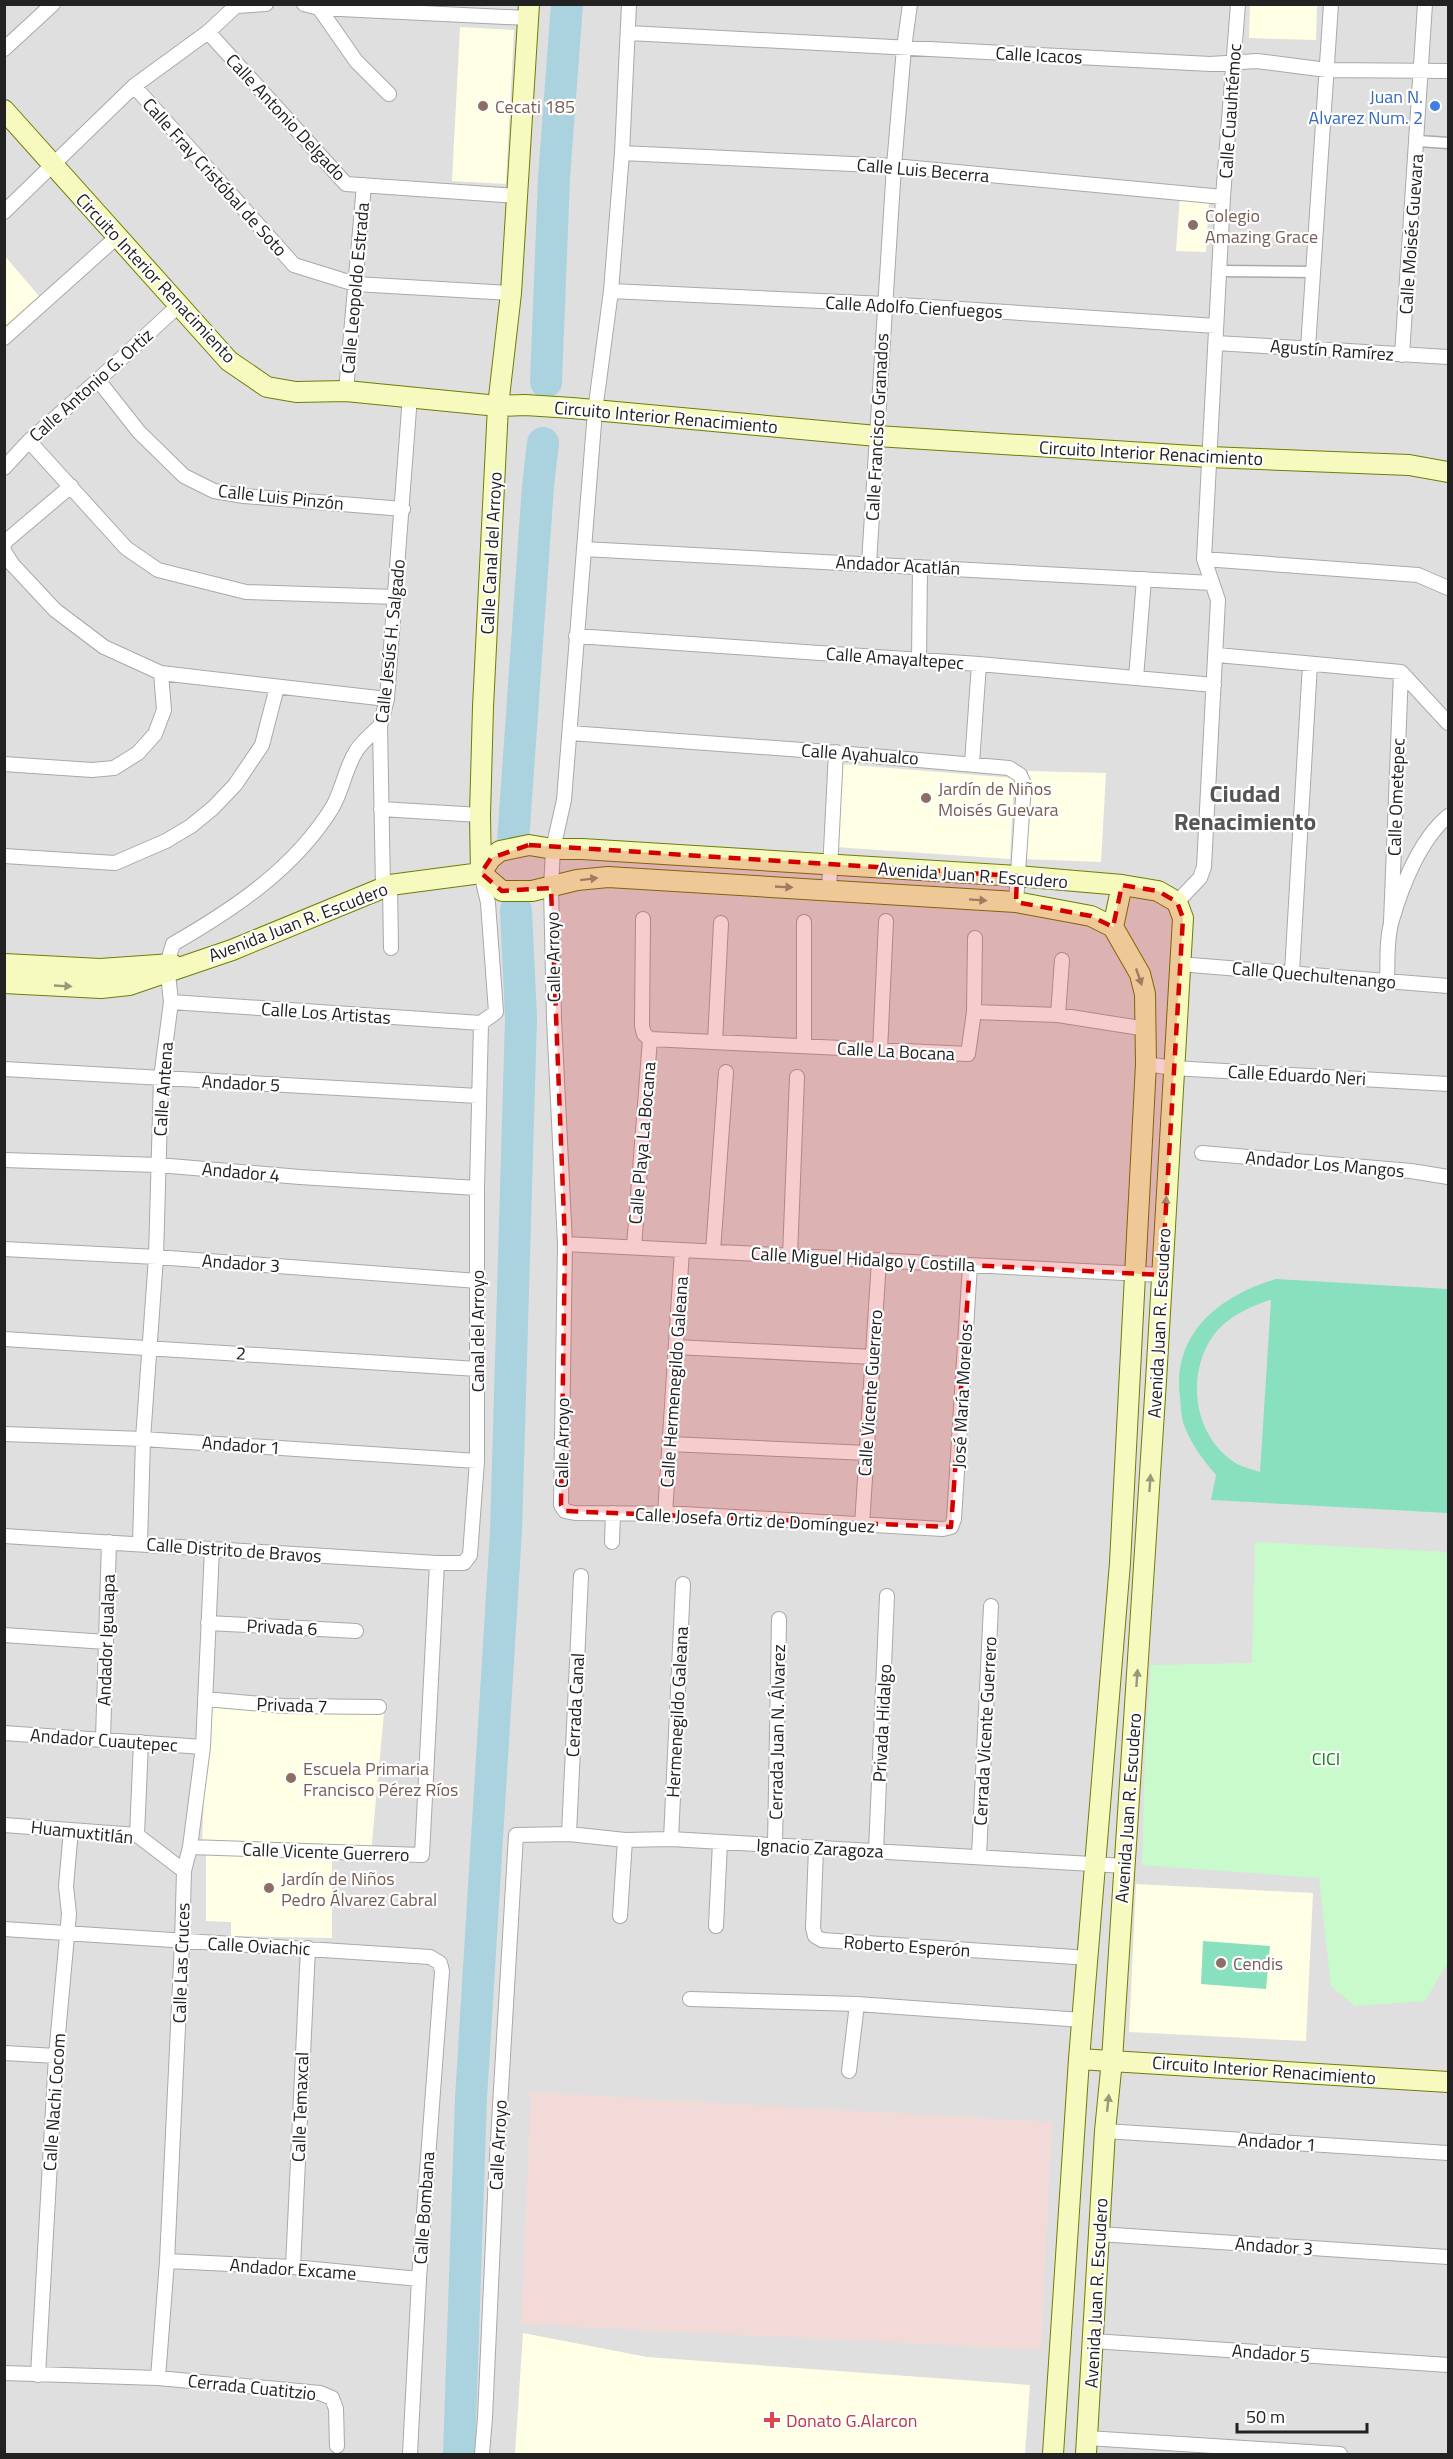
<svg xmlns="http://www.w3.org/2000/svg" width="1453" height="2459" font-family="'Titillium Web',sans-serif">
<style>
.residential{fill:#e0dfdf}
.commercial{fill:#f2dad9}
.education{fill:#ffffe5}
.park{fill:#c8facc}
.pitch{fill:#88e0be;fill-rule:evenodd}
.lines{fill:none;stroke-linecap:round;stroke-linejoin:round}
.river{stroke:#aad3df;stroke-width:32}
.pedestrian-casing{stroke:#a9a9a9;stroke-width:13}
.minor-casing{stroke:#a9a9a9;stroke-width:16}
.secondary-casing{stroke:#707d05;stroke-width:22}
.pedestrian{stroke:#fff;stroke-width:10}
.minor{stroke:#fff;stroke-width:14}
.secondary{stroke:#f7fabf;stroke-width:20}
.oneway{fill:#979978}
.marked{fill:#d40000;fill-opacity:0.2;stroke:#d40000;stroke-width:4.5;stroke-dasharray:12 8;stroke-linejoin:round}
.education-dot{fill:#8d6e63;stroke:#fff;stroke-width:2}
.shop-dot{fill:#3f7fe0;stroke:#fff;stroke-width:2}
.health-dot{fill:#e0444e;stroke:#fff;stroke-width:2}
.labels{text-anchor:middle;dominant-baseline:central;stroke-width:4.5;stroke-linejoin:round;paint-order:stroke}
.street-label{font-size:18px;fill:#222;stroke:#fff}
.shop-label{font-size:18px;fill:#366cbe;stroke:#fff;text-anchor:end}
.education-label{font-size:18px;fill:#785e54;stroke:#fff;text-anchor:start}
.park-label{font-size:18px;fill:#0c8416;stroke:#fff}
.health-label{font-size:18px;fill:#be3a42;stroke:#fff;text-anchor:start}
.district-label{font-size:24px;font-weight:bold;fill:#555;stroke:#fff}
</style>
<rect width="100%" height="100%" fill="#f2efe9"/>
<!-- residential -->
<path class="residential" d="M5,5H1448V2454H5Z"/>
<!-- commercial -->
<path class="commercial" d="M531,2092L1052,2122L1041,2350L521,2324Z"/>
<!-- education -->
<path class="education" d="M1250,5H1317L1316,40L1249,38Z
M460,27L514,30L506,184L452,181Z
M1180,196L1209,200L1206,252L1176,251Z
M4,255L44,302L4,335Z
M840,764L1014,778L1010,859L835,847Z
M1028,771L1106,773L1101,862L1023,859Z
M208,1703L384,1712L371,1853L202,1843Z
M206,1850L332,1855V1938L231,1936V1922L206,1921Z
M1136,1884L1313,1893L1306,2041L1129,2032Z
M523,2333L647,2357L1030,2385L1025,2454H515Z"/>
<!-- park -->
<path class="park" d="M1255,1542L1448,1552V1962L1425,2001L1355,2006L1331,1986L1319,1878L1142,1865L1145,1752L1151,1665L1252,1663Z"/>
<!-- pitch -->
<path class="pitch" d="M1276,1279L1448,1289V1513L1211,1500L1216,1475C1203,1460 1191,1444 1184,1425C1181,1417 1181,1407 1180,1398C1172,1333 1219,1296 1276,1279ZM1270,1300H1271L1260,1472C1252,1469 1241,1467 1234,1462C1193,1435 1186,1374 1213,1336C1227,1317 1249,1307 1270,1300Z
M1203,1941L1270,1946L1266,1989L1201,1984Z"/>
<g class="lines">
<!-- river -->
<path class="river" d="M546,382L554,178L567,4
M513,842L538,486L543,443
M459,2454L471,2098L506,1531L521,1018L516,910"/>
<!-- pedestrian casing -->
<g class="pedestrian-casing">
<path id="pedestrian" d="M1418,141L1448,143
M1220,271L1313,272"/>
</g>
<!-- minor casing -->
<g class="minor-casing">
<path id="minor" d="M304,4L319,8L528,18
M629,4L622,153L611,291L595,411L564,800L553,849L551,888L554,1019L565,1244L561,1505L565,1511L575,1513L683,1514L943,1529L951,1527L954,1519L970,1265
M236,6L266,4
M319,8L356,61L389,94
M208,32L346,184L516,196
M629,33L1210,64L1257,61L1327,70L1448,71
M4,49L53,4
M134,86L294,265L355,284L511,293
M622,153L894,166L1223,197
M4,212L134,86L208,32L236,6
M611,291L885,304L1216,326
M4,338L118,236
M1216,343L1448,357
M1308,348L1331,4
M1402,355L1425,4
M98,380L139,432L184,476L214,491L244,496L403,509
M346,391L364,185
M29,441L126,548L158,570L246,592L396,597
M4,468L29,441L98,380L179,305
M4,545L6,541L71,486
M584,549L1212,583
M4,551L12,564L55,610L104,647L161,673L387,699
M1204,559L1418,575L1448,588
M869,563L894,166L904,48L910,4
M576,636L979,664L1214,685
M1217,655L1401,672L1448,723
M919,660L920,567
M1136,678L1144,579
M570,733L816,751L1009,768L1020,775L1024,784L1016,902
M972,763L979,664
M4,764L92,770L114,768L138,753L155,734L164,710L161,673
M381,809L480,815
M4,856L115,863L166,841L191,826L213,808L235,785L262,745L277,687
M390,885L391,948
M383,887L380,726L387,699L410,396
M829,890L836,752
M1177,902L1200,878L1204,867L1218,600L1204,559L1223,197L1238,4
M643,919L642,1026L644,1034L650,1039L968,1054L974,1012L975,938
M804,922V1046
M1391,922L1401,672
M1179,964L1448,986
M1292,972L1310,664
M1387,980C1388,961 1386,939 1392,920C1402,885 1420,840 1448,816
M171,1002L481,1023
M974,1012L1058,1015L1147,1029
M1058,1015L1062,960
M715,1042L721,923
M880,1051L886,921
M1146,1064L1173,1068L1448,1084
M4,1069L478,1096
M1202,1153L1411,1171L1448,1177
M4,1160L158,1165L300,1177L477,1188
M565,1244L1162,1275
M634,1247L650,1039
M4,1249L156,1257L478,1281
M713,1251L726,1072
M790,1256L797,1077
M4,1339L477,1369
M676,1347L873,1357
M4,1434L143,1439L477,1461
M670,1444L867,1453
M665,1514L682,1250
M862,1525L879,1260
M4,1536L437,1563H464L470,1555L477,1461V1188L481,1023L496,1012L488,903L481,873
M612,1542L613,1513
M140,1544L143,1439L156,1257L161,1078L171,1002L167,964L173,944C234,909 294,869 332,808C342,791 345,770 355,753C360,743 372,734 380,726
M208,1623L356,1631
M4,1635L106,1642
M205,1699L284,1706L379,1707
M4,1733L203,1747
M103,1739L109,1542
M4,1825L137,1835L184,1871
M569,1834L581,1576
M137,1835L141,1742
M671,1839L683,1584
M775,1845L779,1619
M190,1847L422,1855L437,1563
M816,1848L813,1928L815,1936L822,1940L1089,1958
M876,1851L887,1596
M979,1856L991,1606
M620,1916L625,1840
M716,1926L720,1842
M4,1929L430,1957L440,1963L442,1971L419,2279L410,2454
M690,1999L857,2004L1082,2020
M4,2053L56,2056
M849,2071L857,2004
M1105,2131L1448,2153
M1099,2234L1448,2257
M167,2261L293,2267L419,2279
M293,2267L308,1948
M1093,2341L1448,2365
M4,2373L158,2378L320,2393L332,2398L336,2409L337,2446
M38,2375L56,2056L69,1914L66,1886L71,1830
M158,2378L167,2261L182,1942L184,1871L190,1847L203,1747L212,1549
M1087,2438L1340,2454
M482,2454L485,2418L496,2174L516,1835L569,1834L625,1840L671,1839L1125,1866"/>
</g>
<!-- secondary casing -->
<g class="secondary-casing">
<path id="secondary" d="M4,110L229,361L267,387L296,392L346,391L498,406L525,405L572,408L877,436L1209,457L1409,465L1448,472
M481,873L491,858L500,851L529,845L553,849H582L1017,876L1122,885L1158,891L1177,902L1183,918L1156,1381L1112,2060L1105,2131L1086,2454
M481,873L480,815L483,707L498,406L511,293L529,4
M1113,927L1122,885
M4,964L100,969L172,964
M4,983L101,988L129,985L232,950L390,885L481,873L502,891H532L577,880L608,877L1016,902L1091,916L1113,927L1140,974L1145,994L1146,1064L1120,1563L1079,2059L1053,2454
M1079,2059L1448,2082"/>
</g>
<!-- pedestrian -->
<use href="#pedestrian" class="pedestrian"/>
<!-- minor -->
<use href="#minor" class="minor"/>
<!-- secondary -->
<use href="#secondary" class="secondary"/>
</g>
<!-- one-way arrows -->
<defs><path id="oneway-solid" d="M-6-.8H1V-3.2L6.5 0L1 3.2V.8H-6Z" transform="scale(1.5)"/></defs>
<g class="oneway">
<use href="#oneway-solid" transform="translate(589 879) rotate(-7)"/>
<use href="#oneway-solid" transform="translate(784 887) rotate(3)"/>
<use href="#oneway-solid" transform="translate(978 900) rotate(4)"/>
<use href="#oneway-solid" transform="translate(1139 977) rotate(71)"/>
<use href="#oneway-solid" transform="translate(63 986) rotate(3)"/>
<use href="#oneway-solid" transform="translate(1166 1205) rotate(-87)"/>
<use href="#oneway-solid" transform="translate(1150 1483) rotate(-86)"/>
<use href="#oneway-solid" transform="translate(1137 1678) rotate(-86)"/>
<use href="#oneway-solid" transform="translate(1108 2103) rotate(-84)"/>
</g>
<!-- marked area -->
<path class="marked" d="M529,845L1017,876L1016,902L1091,916L1113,927L1122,885L1158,891L1177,902L1183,918L1162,1275L970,1265L951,1527L565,1511L561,1505L565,1244L551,888L502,891L481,873L491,858Z"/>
<!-- markers -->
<g class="education-dot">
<circle cx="483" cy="106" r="6"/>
<circle cx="1193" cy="225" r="6"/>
<circle cx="926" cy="798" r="6"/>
<circle cx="291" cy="1778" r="6"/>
<circle cx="269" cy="1888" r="6"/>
<circle cx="1221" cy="1963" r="6"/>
</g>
<circle class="shop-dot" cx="1435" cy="106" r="6"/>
<path class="health-dot" d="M769 2411h6v6h6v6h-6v6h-6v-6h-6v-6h6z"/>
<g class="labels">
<!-- street labels -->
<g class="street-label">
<text transform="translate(1039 55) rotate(3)">Calle Icacos</text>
<text transform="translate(1230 111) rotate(-86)">Calle Cuauhtémoc</text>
<text transform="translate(286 117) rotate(47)">Calle Antonio Delgado</text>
<text transform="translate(923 170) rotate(5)">Calle Luis Becerra</text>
<text transform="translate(215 177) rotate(48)">Calle Fray Cristóbal de Soto</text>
<text transform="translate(1411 234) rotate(-86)">Calle Moisés Guevara</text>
<text transform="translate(156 278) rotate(47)">Circuito Interior Renacimiento</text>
<text transform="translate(355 288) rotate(-85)">Calle Leopoldo Estrada</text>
<text transform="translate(914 307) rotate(3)">Calle Adolfo Cienfuegos</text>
<text transform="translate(1332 350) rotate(4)">Agustín Ramírez</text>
<text transform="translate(91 385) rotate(-42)">Calle Antonio G. Ortiz</text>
<text transform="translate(666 417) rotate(5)">Circuito Interior Renacimiento</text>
<text transform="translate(877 427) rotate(-87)">Calle Francisco Granados</text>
<text transform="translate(1151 453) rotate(3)">Circuito Interior Renacimiento</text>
<text transform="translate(281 497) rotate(6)">Calle Luis Pinzón</text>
<text transform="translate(491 553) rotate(-87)">Calle Canal del Arroyo</text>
<text transform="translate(898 565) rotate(3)">Andador Acatlán</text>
<text transform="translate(390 641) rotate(-84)">Calle Jesús H. Salgado</text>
<text transform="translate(895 658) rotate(4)">Calle Amayaltepec</text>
<text transform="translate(860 754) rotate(4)">Calle Ayahualco</text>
<text transform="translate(1396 797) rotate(-88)">Calle Ometepec</text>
<text transform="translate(973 875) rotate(4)">Avenida Juan R. Escudero</text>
<text transform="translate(298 922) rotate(-21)">Avenida Juan R. Escudero</text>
<text transform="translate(553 957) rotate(-91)">Calle Arroyo</text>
<text transform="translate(1314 975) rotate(5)">Calle Quechultenango</text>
<text transform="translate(326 1013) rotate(4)">Calle Los Artistas</text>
<text transform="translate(896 1051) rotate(3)">Calle La Bocana</text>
<text transform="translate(1297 1075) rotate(3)">Calle Eduardo Neri</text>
<text transform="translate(241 1083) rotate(3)">Andador 5</text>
<text transform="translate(163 1089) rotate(-86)">Calle Antena</text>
<text transform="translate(642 1143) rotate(-85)">Calle Playa La Bocana</text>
<text transform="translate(1325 1164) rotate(5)">Andador Los Mangos</text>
<text transform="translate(241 1172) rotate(5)">Andador 4</text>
<text transform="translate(863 1259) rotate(3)">Calle Miguel Hidalgo y Costilla</text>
<text transform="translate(241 1263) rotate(4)">Andador 3</text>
<text transform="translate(1159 1323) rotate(-87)">Avenida Juan R. Escudero</text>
<text transform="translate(477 1331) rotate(-90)">Canal del Arroyo</text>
<text transform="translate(241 1353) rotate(4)">2</text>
<text transform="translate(674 1382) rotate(-86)">Calle Hermenegildo Galeana</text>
<text transform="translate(870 1393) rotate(-86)">Calle Vicente Guerrero</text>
<text transform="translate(962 1396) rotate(-87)">José María Morelos</text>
<text transform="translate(562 1443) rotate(-89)">Calle Arroyo</text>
<text transform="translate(241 1445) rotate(4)">Andador 1</text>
<text transform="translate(755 1520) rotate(3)">Calle Josefa Ortiz de Domínguez</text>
<text transform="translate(234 1550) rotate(4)">Calle Distrito de Bravos</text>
<text transform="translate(282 1627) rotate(3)">Privada 6</text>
<text transform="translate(106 1640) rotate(-88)">Andador Igualapa</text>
<text transform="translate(292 1705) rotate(2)">Privada 7</text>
<text transform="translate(575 1705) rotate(-87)">Cerrada Canal</text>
<text transform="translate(677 1712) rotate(-87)">Hermenegildo Galeana</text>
<text transform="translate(882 1723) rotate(-87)">Privada Hidalgo</text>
<text transform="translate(985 1731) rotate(-87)">Cerrada Vicente Guerrero</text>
<text transform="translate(777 1732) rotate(-89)">Cerrada Juan N. Álvarez</text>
<text transform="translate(104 1740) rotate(4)">Andador Cuautepec</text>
<text transform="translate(1128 1808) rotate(-86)">Avenida Juan R. Escudero</text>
<text transform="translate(82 1832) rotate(6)">Huamuxtitlán</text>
<text transform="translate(820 1848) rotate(3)">Ignacio Zaragoza</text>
<text transform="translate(326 1852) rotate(2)">Calle Vicente Guerrero</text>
<text transform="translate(259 1946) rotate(3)">Calle Oviachic</text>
<text transform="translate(907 1946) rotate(4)">Roberto Esperón</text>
<text transform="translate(181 1963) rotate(-88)">Calle Las Cruces</text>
<text transform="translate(1264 2070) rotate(4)">Circuito Interior Renacimiento</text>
<text transform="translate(54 2102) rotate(-86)">Calle Nachi Cocom</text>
<text transform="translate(300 2107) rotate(-88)">Calle Temaxcal</text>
<text transform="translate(1277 2142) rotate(4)">Andador 1</text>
<text transform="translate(498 2145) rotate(-87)">Calle Arroyo</text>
<text transform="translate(424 2208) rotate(-86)">Calle Bombana</text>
<text transform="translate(1274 2246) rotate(4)">Andador 3</text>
<text transform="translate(293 2269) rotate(4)">Andador Excame</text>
<text transform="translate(1096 2293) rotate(-87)">Avenida Juan R. Escudero</text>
<text transform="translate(1271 2353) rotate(4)">Andador 5</text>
<text transform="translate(252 2387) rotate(6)">Cerrada Cuatitzio</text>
</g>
<!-- shop labels -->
<g class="shop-label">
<text x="1423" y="96">Juan N.<tspan x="1423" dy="21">Alvarez Num. 2</tspan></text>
</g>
<!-- education labels -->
<g class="education-label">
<text x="495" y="106">Cecati 185</text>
<text x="1205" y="215">Colegio<tspan x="1205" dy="21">Amazing Grace</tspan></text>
<text x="938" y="788">Jardín de Niños<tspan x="938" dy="21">Moisés Guevara</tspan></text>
<text x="303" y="1768">Escuela Primaria<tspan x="303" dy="21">Francisco Pérez Ríos</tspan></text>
<text x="281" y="1878">Jardín de Niños<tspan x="281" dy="21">Pedro Álvarez Cabral</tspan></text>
<text x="1233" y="1963">Cendis</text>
</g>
<!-- park labels -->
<g class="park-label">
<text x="1326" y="1758">CICI</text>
</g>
<!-- health labels -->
<g class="health-label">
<text x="786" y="2420">Donato G.Alarcon</text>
</g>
<!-- district labels -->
<g class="district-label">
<text x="1245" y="793">Ciudad<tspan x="1245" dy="28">Renacimiento</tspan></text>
</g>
</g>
<!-- border -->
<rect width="1453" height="2459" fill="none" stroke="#222222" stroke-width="12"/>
<!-- scale -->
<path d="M1237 2423v9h130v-9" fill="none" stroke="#222222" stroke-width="3"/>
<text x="1246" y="2423" font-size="18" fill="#222222" stroke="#ffffff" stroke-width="4.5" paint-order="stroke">50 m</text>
</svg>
